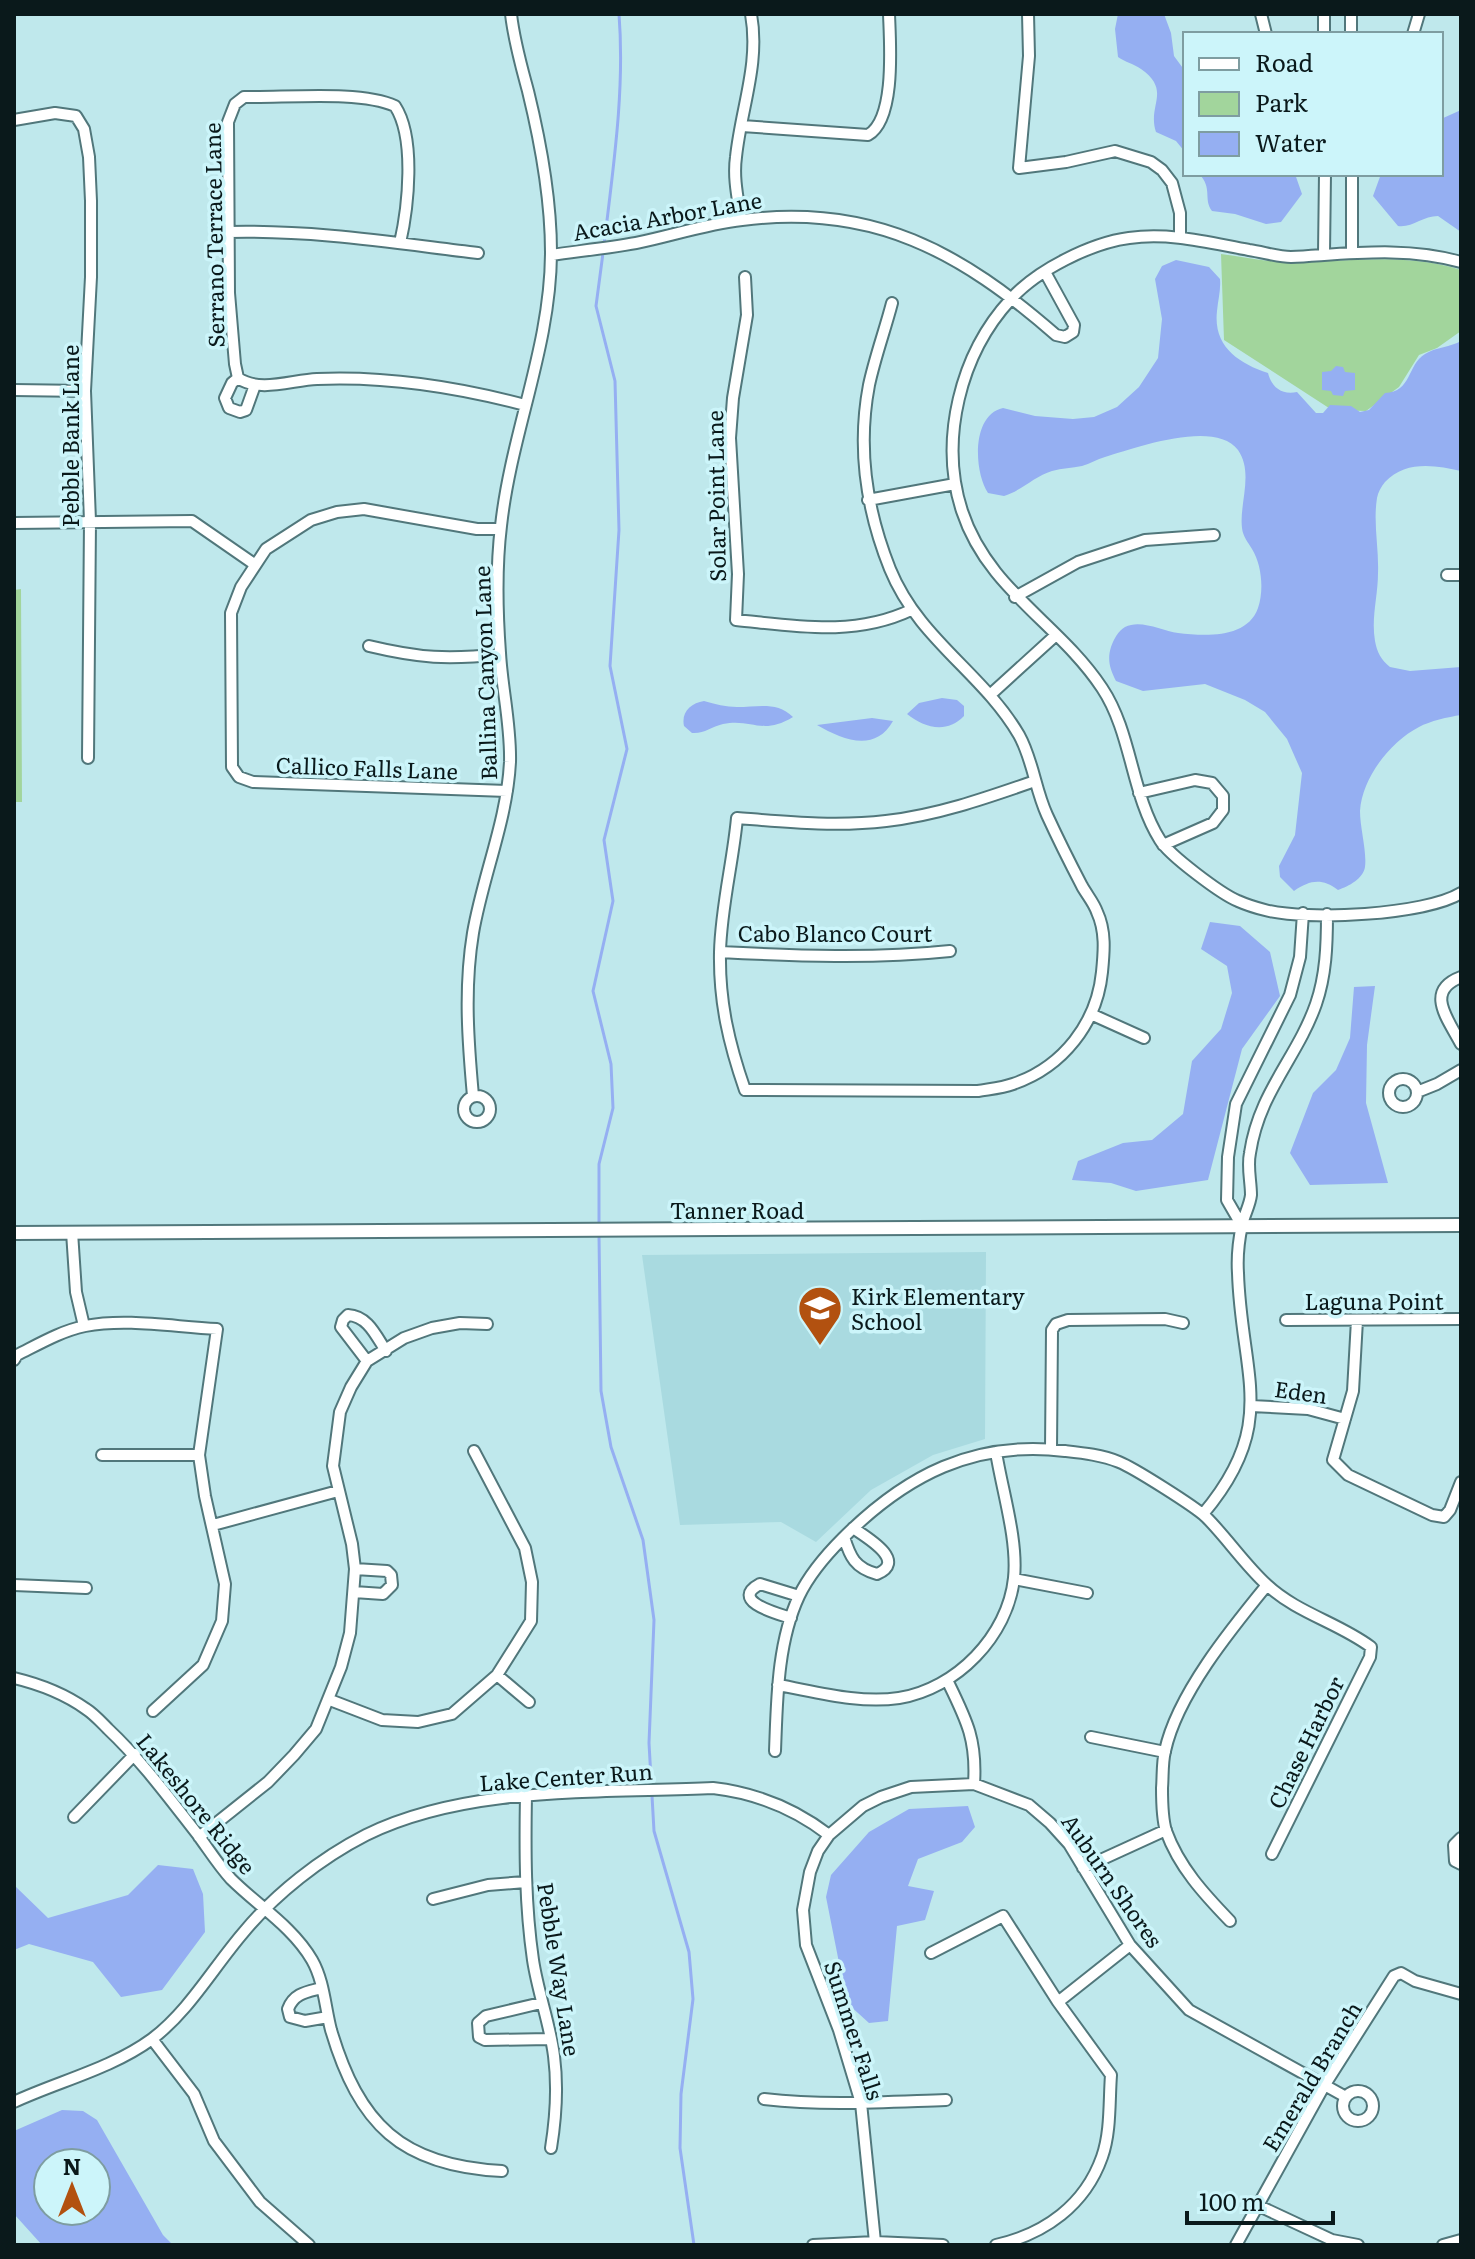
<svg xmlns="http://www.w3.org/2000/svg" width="1475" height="2259" font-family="Literata,serif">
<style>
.built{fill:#a9dae0}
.green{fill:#a2d59c}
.water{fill:#95aff2;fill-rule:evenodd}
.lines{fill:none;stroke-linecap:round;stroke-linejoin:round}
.stream{stroke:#95aff2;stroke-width:3}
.minor-casing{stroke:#51777b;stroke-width:14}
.major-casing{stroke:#51777b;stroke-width:16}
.minor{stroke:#fff;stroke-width:10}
.major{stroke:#fff;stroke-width:12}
.labels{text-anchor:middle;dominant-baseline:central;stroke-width:7;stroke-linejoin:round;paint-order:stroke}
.street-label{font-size:22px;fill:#0a191b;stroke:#ccf5fa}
.poi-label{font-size:22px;fill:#0a191b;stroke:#ccf5fa;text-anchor:start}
</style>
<rect width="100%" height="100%" fill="#bfe8ec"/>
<!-- built -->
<path class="built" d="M986,1252L985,1439L933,1455L871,1490L816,1542L781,1522L680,1525L642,1255Z"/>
<!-- green -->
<path class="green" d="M1221,254C1243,257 1267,262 1289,262C1347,262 1405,252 1461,270V331L1437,348L1419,355L1399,387L1366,411L1332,410L1224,340Z
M21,589L22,802H14V590Z"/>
<!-- water -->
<path class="water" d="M1118,14H1164L1171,33L1174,56L1185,71V152L1176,141L1156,132C1147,105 1172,91 1141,69C1134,64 1125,62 1118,57L1115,29Z
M1461,110V232L1438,216C1423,216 1412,228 1398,226L1373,196L1381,174H1441V119Z
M1199,174H1295L1302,194L1281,222L1266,224L1235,214L1212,211C1203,199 1213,188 1199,174Z
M1176,260L1209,267L1220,279C1221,290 1218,300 1217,311C1213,346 1238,363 1268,373C1272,388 1282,395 1297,392L1316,413H1323L1330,405L1351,406L1360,412L1369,410L1385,393C1412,392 1407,365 1425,354C1436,347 1451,347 1461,341V471C1436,465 1405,460 1385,482C1381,487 1378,492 1377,498C1373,523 1379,548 1378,573C1378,596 1371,618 1375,641C1377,652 1381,660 1390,667L1410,671L1461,667V715C1448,717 1430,721 1419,727C1390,742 1362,778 1360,811C1360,828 1367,851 1365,867C1363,879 1349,886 1338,890C1322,878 1310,880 1294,891L1280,877L1279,866L1295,835L1302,773L1287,739L1265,712L1245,700L1205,684L1143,691L1116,681C1110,669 1107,660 1111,647C1114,639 1118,631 1125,627C1141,619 1162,631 1178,633C1205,636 1247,639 1258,608C1264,591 1262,565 1252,549C1248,542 1243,537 1242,528C1239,504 1254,473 1238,450C1215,419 1135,448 1105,457C1097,459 1090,464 1082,466C1072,468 1062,468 1052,471C1035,476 1021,491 1004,496L988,493C974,472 971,415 1003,408L1035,416L1073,419L1094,417L1117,407L1139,387L1158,358L1162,319L1155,279L1162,266Z
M1336,366L1343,367L1345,372L1355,373V390L1345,391L1343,396L1333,395L1331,391L1322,390V372L1331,371Z
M942,698L957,700L964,706V716C947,734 924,728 907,714L919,703Z
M704,701C715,704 726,707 737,707C758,707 777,701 793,717C762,736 752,718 723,724C711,727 704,734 692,733L684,726C681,712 691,703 704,701Z
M872,718L893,721C875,753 843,740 817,725Z
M1210,922L1240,926L1270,952L1280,996L1242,1049L1208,1180L1136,1191L1111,1183L1072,1180L1078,1161L1123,1143L1152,1140L1183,1114L1192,1061L1221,1029L1232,993L1227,966L1201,949Z
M1375,986L1367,1045L1366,1103L1388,1183L1310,1185L1290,1153L1313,1093L1336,1070L1350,1038L1354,987Z
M968,1806L975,1827L962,1842L918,1859L908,1886L934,1891L925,1920L897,1926L888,2021L869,2023L847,2003L826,1897L831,1875L869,1832L909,1809Z
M158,1865L193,1869L203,1894L205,1932L162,1990L121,1997L93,1962L29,1944L14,1950V1885L48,1918L128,1895Z
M62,2110L83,2111L97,2120L163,2235L173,2245H42L14,2214V2131ZM48,2163H96V2211H48Z"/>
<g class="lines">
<!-- stream -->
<path class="stream" d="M604,245C613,169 625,91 619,14
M599,1227V1164L613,1108L611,1064L593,991L613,901L604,840L627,749L610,666L619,530L615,381L596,306L603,253
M599,1235L601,1391L611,1447L643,1540L654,1620L649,1743L654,1831L689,1952L693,1999L681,2094L680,2148L694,2245"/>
<!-- minor casing -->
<g class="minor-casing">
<path id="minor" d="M1028,14L1029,56L1019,168L1066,162L1115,151L1151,162L1162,170L1172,183L1180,213V237
M1261,14L1266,34
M1324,14V34
M1351,14V34
M1413,34L1419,14
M14,120L55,113L76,116L84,129L89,157L91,201V277L85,391L90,521L88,758
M742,126L868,135C896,119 890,43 889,14
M1352,174V253
M741,220C738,199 733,178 736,157C741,108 760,64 751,14
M229,232C315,230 394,243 478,253
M400,243C408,208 416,138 395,106C361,90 284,98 244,97L235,104L228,122L229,293L235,364L238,378C260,393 292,380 317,379C387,376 457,387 525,405
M1324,253L1325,174
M551,255C579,251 608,248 636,243C671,236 706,224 742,220C873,203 961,252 1056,335L1065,337L1073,332L1074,325L1045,272
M1461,262C1405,246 1348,254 1291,257C1278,257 1263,252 1249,250C1210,243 1170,232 1129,238C1091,243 1037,270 1011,299C960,354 939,440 962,511C988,590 1059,623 1102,688C1132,733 1131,794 1160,840C1169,855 1221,894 1238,901C1247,905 1257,908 1265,910C1307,921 1425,915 1461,893
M745,277L747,315L733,398L730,438L738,574L736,620C796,626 854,637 911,610
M892,303C885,330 875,357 869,385C857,448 866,509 890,569C919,640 982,672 1019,735C1033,760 1035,789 1047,815C1058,839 1070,863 1082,886C1087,895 1094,903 1097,912C1106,931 1104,952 1102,972C1097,1023 1063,1067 1013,1084C1002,1088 989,1089 978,1091L745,1090C729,1044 719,1002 720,952C721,907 733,862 737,818C787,822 836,827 886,821C938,815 986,798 1035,781
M238,378L232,383L225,398L229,408L240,412L246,410L255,385
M14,390L85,391
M868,500L955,484
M14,523L192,521L254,564
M500,529H477L364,509L337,512L311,520L266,549L241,587L231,613L232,767L239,777L253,782L507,791
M1447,575H1461
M1015,597L1078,562L1145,540L1214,535
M369,646C419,658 448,660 500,654
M990,695L1056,635
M1139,793L1195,780L1212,783L1223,796V810L1213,823L1163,845
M720,952C797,956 874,959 950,951
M1461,977C1424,991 1448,1019 1461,1044
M1093,1015L1144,1038
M1389 1093a14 14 0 1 1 28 0a14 14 0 1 1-28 0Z
M1417,1092L1437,1084L1461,1070
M464 1109a13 13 0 1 1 26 0a13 13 0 1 1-26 0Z
M473,1096C468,1041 464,988 473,933C483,875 507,821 510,762C511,725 502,689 500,653C497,612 496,567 501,526C511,433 551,346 551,252C551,198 541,144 528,91C521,65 514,41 511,14
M1242,1226L1227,1200L1228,1157L1236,1104L1290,995L1300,957L1303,913
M72,1232L76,1292L84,1326
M1286,1320L1461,1319
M1357,1320L1353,1391L1333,1460L1348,1475L1432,1515L1444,1517L1450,1510L1461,1482
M14,1360L17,1355C39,1344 61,1331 85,1326C127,1318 174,1327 217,1329L199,1455L205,1496L225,1584L222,1621L203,1665L153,1711
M367,1361L341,1327L343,1320L348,1315C368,1316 376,1336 386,1351
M1251,1406L1308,1409L1345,1419
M1051,1449L1052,1330L1056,1324L1068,1320L1165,1319L1183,1323
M102,1455H199
M1203,1514C1280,1423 1241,1375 1238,1273C1237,1258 1239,1239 1242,1225C1244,1215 1250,1205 1251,1195C1251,1181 1247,1167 1250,1153C1259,1092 1297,1058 1316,1004C1326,975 1327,945 1327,914
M213,1525L338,1491
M844,1537C850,1557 855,1568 877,1574C908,1561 866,1537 853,1528
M1014,1579L1087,1593
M14,1585L86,1588
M354,1592L383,1594L392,1585L391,1575L387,1571L355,1569
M791,1618C779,1614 728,1601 760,1584L799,1596
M497,1675L529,1702
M14,1678C39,1684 65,1694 86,1709C94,1714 101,1722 108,1729C142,1761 169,1798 198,1835C209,1850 219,1866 231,1879C257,1905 293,1927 312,1960C324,1981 325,2007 331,2030C359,2124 401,2166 502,2171
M947,1680C966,1719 977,1739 974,1784
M778,1685C817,1692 859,1704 899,1698C956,1689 1008,1636 1014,1578C1018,1540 1002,1490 996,1452
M330,1700L382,1720L418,1722L452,1714L497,1675L531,1621L532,1582L525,1548L474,1451
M1091,1737L1165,1752
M775,1751C777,1701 777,1643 799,1596C809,1575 826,1555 843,1538C906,1475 974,1440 1065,1451C1083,1453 1102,1455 1119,1462C1134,1468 1194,1506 1206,1517C1227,1538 1245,1565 1267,1585C1297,1613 1339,1623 1371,1647L1370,1657L1272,1854
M526,1795C525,1851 525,1905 533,1960C538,1993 550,2024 554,2056C558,2087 556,2117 551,2148
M74,1817L135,1754
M199,1837L268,1782L294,1755L316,1729L341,1667L350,1633L355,1569L352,1544L333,1466L340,1412L351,1387L367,1361L404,1338L432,1328L460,1323L487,1324
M1461,1838L1454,1845L1455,1861L1461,1864
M1083,1868L1166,1830
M433,1899L488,1885L525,1882
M1230,1921C1204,1894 1179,1867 1166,1831C1162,1818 1162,1802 1162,1788C1163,1776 1162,1763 1165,1751C1177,1695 1231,1629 1267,1585
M931,1953L1003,1916L1058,2002L1111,2075C1109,2101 1111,2132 1102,2157C1085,2205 1045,2234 996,2245
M322,1988C307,1992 294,1993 288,2009L290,2017L305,2021L328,2017
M1058,2002L1130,1945
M541,2003L486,2016L478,2023L479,2037L485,2040L550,2039
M152,2039L194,2094L214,2141L260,2202L309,2245
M1343 2106a15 15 0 1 1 30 0a15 15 0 1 1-30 0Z
M764,2099C825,2106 885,2102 946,2100
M14,2102C59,2081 111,2069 152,2039C189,2011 213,1968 243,1933C275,1894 321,1858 366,1835C467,1785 602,1793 713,1788C756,1793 794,1808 829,1835
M1259,2206L1332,2240L1358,2245
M875,2242L861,2103L839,2030L806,1945L803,1910L810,1872L818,1851L829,1835L863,1806L881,1797L911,1787L974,1784L1029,1805L1050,1823L1069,1844L1130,1945L1189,2010L1346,2097
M813,2245L875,2242L943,2245
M1236,2245L1324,2086L1394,1976L1401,1973L1415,1981L1461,1994
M1443,2245L1461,2240"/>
</g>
<!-- major casing -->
<g class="major-casing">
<path id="major" d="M14,1233L1461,1225"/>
</g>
<!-- minor -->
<use href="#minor" class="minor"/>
<!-- major -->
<use href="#major" class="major"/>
</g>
<!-- icons -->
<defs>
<g id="school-pin" transform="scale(2.3)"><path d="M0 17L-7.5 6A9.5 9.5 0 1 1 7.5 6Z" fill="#b25110" stroke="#ccf5fa"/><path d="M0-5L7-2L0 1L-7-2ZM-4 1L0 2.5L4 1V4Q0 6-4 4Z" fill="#fff"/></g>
</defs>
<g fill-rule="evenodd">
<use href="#school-pin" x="820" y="1308"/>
</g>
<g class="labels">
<!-- street labels -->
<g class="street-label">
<text transform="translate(667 215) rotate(-10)">Acacia Arbor Lane</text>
<text transform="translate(213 235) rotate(-91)">Serrano Terrace Lane</text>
<text transform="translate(69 436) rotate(-90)">Pebble Bank Lane</text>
<text transform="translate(715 496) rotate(-91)">Solar Point Lane</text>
<text transform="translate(484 673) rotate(-92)">Ballina Canyon Lane</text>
<text transform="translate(367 767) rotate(2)">Callico Falls Lane</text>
<text x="835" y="932">Cabo Blanco Court</text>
<text x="737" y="1209">Tanner Road</text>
<text x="1374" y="1300">Laguna Point</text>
<text transform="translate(1301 1391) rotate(8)">Eden</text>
<text transform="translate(1305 1742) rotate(-64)">Chase Harbor</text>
<text transform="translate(566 1776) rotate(-4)">Lake Center Run</text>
<text transform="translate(197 1803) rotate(51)">Lakeshore Ridge</text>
<text transform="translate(1113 1880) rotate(55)">Auburn Shores</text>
<text transform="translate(560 1969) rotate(81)">Pebble Way Lane</text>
<text transform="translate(855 2030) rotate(72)">Summer Falls</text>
<text transform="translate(1311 2076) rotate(-59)">Emerald Branch</text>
</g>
<!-- poi labels -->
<g class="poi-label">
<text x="851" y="1295">Kirk Elementary<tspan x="851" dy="25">School</tspan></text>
</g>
</g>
<!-- border -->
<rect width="1475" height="2259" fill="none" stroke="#0a191b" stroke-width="32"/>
<!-- legend -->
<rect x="1183" y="32" width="260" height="144" fill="#ccf5fa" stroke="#7e9da1" stroke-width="2"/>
<rect x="1199" y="58" width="40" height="12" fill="#ffffff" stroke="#7e9da1" stroke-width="2"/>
<text x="1255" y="72" font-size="24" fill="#0a191b">Road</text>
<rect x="1199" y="92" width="40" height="24" fill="#a2d59c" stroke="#7e9da1" stroke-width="2"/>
<text x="1255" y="112" font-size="24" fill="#0a191b">Park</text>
<rect x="1199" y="132" width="40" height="24" fill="#95aff2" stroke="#7e9da1" stroke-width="2"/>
<text x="1255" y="152" font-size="24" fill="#0a191b">Water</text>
<!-- north arrow -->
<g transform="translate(72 2187)"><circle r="38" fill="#ccf5fa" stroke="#7e9da1" stroke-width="2"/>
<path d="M0-6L14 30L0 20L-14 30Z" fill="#b25110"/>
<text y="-12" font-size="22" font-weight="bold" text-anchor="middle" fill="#0a191b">N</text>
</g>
<!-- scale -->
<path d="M1187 2211v12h146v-12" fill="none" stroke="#0a191b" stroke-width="4"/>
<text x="1199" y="2211" font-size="24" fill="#0a191b" stroke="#ccf5fa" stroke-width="6" paint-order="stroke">100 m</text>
</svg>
